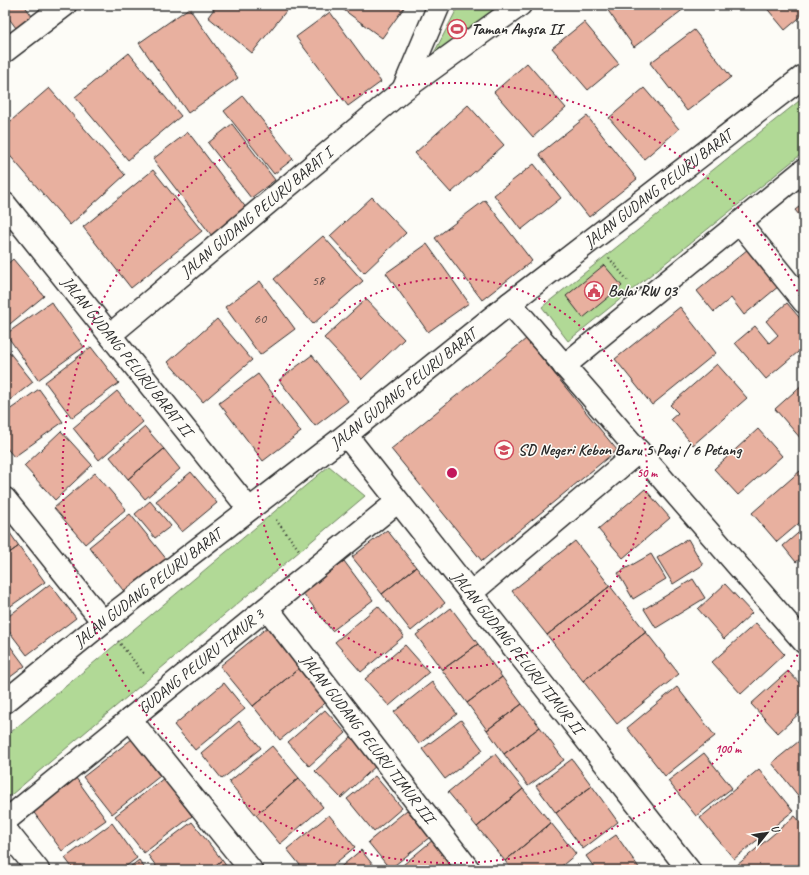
<svg xmlns="http://www.w3.org/2000/svg" width="809" height="875" font-family="Caveat,sans-serif">
<style>
.green{fill:#b1d996;stroke:#6e8260}
.building{fill:#e8b09f;stroke:#2b2b2b}
.lines{fill:none;stroke-linecap:round;stroke-linejoin:round}
.minor-casing{stroke:#2b2b2b;stroke-width:25}
.tertiary-casing{stroke:#2b2b2b;stroke-width:25}
.path{stroke:#2b2b2b;stroke-width:2.5;stroke-dasharray:1 3;stroke-linecap:butt}
.minor{stroke:#fdfcf7;stroke-width:22}
.tertiary{stroke:#fdfcf7;stroke-width:22}
.ring{fill:none;stroke:#c2185b;stroke-width:2;stroke-dasharray:2 4}
.labels{text-anchor:middle;dominant-baseline:central;stroke-width:3;stroke-linejoin:round;paint-order:stroke}
.number-label{font-size:14px;fill:#5a4c48}
.poi-label{font-size:16px;font-weight:bold;fill:#2b2b2b;stroke:#fdfcf7;text-anchor:start}
.street-label{font-size:16px;fill:#2b2b2b;stroke:#fdfcf7}
.centre{fill:#c2185b;stroke:#fdfcf7;stroke-width:2}
.ring-label{font-size:12px;text-anchor:middle;font-weight:bold;fill:#c2185b;stroke:#fdfcf7;stroke-width:3;stroke-linejoin:round;paint-order:stroke}
</style>
<rect width="100%" height="100%" fill="#fdfcf7"/>
<filter id="ink" filterUnits="userSpaceOnUse"><feTurbulence type="fractalNoise" baseFrequency=".025" numOctaves="2"/><feDisplacementMap in="SourceGraphic" scale="8" xChannelSelector="R" yChannelSelector="G"/><feConvolveMatrix kernelMatrix="1 2 1 2 8 2 1 2 1" color-interpolation-filters="sRGB"/></filter>
<g filter="url(#ink)">
<!-- green -->
<path class="green" d="M459,5H503L434,53Z
M804,97V152L568,341L542,307Z
M329,466L365,496L5,800V737Z"/>
<!-- building -->
<path class="building" d="M5,5H24L32,16L16,28L5,13Z
M217,5H291L252,53L208,17Z
M337,5H406L382,38Z
M604,5H689L634,47Z
M764,5H804V14L785,30Z
M189,8L238,78L188,113L139,43Z
M330,12L381,82L348,106L296,37Z
M584,22L619,64L588,90L552,48Z
M694,30L731,77L687,111L650,63Z
M129,53L181,116L128,160L75,97Z
M527,63L566,108L533,137L494,92Z
M49,88L125,175L70,225L5,150V126Z
M644,88L679,129L644,159L609,118Z
M243,96L293,159L274,174L224,111Z
M468,105L504,145L451,193L415,153Z
M587,116L637,179L589,217L539,154Z
M232,124L275,180L251,198L208,143Z
M188,132L247,209L212,236L153,159Z
M534,164L561,198L521,230L494,195Z
M153,170L202,231L131,288L83,227Z
M372,197L406,233L364,273L330,236Z
M485,200L532,261L482,300L435,238Z
M804,203V221L795,210Z
M323,236L363,281L313,324L274,279Z
M427,244L469,303L428,332L386,273Z
M748,249L779,286L744,315L731,298L714,312L697,291Z
M13,259L44,296L5,328V266Z
M604,265L622,286L583,318L566,296Z
M260,281L295,329L260,355L225,307Z
M366,299L404,339L362,379L324,338Z
M51,302L84,347L38,380L6,334Z
M787,303L804,323V347L766,379L735,343L755,326L769,343L778,335L766,321Z
M680,307L716,353L652,405L615,359Z
M217,319L252,360L203,402L168,362Z
M526,339L617,450L482,561L391,449Z
M5,347L33,382L5,404Z
M91,347L119,383L72,418L45,382Z
M312,355L348,401L315,426L279,380Z
M717,364L747,398L693,445L671,419L678,413L670,405Z
M258,374L301,432L263,461L219,403Z
M804,383V439L802,440L775,409Z
M39,389L63,422L14,457L5,446V413Z
M117,391L143,422L99,460L73,428Z
M145,427L164,449L128,479L110,457Z
M758,429L782,456L738,495L714,469Z
M61,431L92,465L55,500L24,466Z
M164,449L180,469L145,499L128,479Z
M800,471L804,476V519L777,542L752,513Z
M191,472L217,503L182,532L156,501Z
M95,473L126,509L85,544L54,508Z
M645,489L670,518L623,558L598,529Z
M150,501L171,526L155,538L135,514Z
M130,514L172,566L130,599L89,547Z
M5,526L19,546L5,556Z
M804,528V556L796,562L783,546Z
M387,530L416,567L382,594L352,557Z
M688,539L703,565L673,584L657,558Z
M575,541L610,586L547,635L512,591Z
M19,546L45,582L5,610V556Z
M651,554L666,579L633,599L618,573Z
M344,561L373,600L332,631L303,593Z
M416,567L445,603L411,631L382,594Z
M693,579L705,598L656,628L644,609Z
M50,584L76,618L27,655L5,626V619Z
M725,584L752,613L724,639L698,609Z
M610,586L646,632L583,681L547,635Z
M378,606L404,636L361,672L335,642Z
M451,608L478,644L442,670L416,635Z
M756,623L784,654L741,694L712,662Z
M269,626L302,666L253,706L220,666Z
M646,632L679,674L617,724L583,681Z
M5,639L25,666L5,681Z
M478,644L502,677L467,703L442,670Z
M405,645L429,672L389,706L365,679Z
M302,666L329,700L280,740L253,706Z
M788,671L804,688V709L778,733L751,704Z
M502,677L522,704L487,730L467,703Z
M432,682L457,714L419,744L394,712Z
M224,683L245,709L195,750L174,725Z
M677,687L715,736L665,776L627,728Z
M522,704L540,727L504,754L487,730Z
M325,710L346,733L309,766L288,742Z
M461,720L483,750L445,779L422,749Z
M239,721L261,748L222,779L201,753Z
M540,727L564,760L528,786L504,754Z
M352,736L378,764L341,798L315,771Z
M804,737V803L772,763Z
M132,739L160,776L112,814L83,777Z
M272,746L299,778L256,815L229,782Z
M704,753L732,788L696,816L668,781Z
M495,754L523,789L477,827L448,792Z
M572,759L592,786L556,813L536,786Z
M759,769L793,811L734,859L700,818Z
M375,776L402,808L374,832L347,799Z
M76,778L106,820L62,851L32,810Z
M164,778L192,816L144,853L115,816Z
M299,778L323,807L280,844L256,815Z
M592,786L618,822L583,849L556,813Z
M523,789L551,823L505,861L477,827Z
M407,810L430,837L390,869L368,842Z
M329,815L355,847L327,870H304L287,849Z
M795,816L804,826V870H740L736,866Z
M192,822L222,860L209,870H159L148,855Z
M112,823L137,858L121,870H74L65,858Z
M551,823L576,854L557,870H512L505,861Z
M616,835L640,869L639,870H596L586,856Z
M434,839L460,870H397Z
M361,850L377,870H337Z
M139,860L146,870H126Z
M222,860L229,870H209Z"/>
<g class="lines">
<!-- minor casing -->
<g class="minor-casing">
<g id="minor">
<path d="M403,90L439,5"/>
<path id="s1" d="M5,204L249,509"/>
<path d="M740,223L804,302"/>
<path d="M510,303L804,642"/>
<path id="s2" d="M110,335L403,90L520,5"/>
<path d="M564,366L804,170"/>
<path id="s3" d="M346,435L689,870"/>
<path d="M5,499L103,622"/>
<path d="M471,593L639,451"/>
<path id="s4" d="M267,608L469,870"/>
<path id="s5" d="M5,702L103,622L346,435L510,303L804,76"/>
<path d="M130,719L251,870"/>
<path id="s6" d="M5,821L397,502"/>
<path d="M5,829L38,870"/>
</g>
</g>
<!-- tertiary casing -->
<g class="tertiary-casing">
<path id="tertiary" d="M5,51L65,5"/>
</g>
<!-- path -->
<path class="path" d="M609,258L629,282
M276,520L300,551
M118,641L145,675"/>
<!-- minor -->
<use href="#minor" class="minor"/>
<!-- tertiary -->
<use href="#tertiary" class="tertiary"/>
</g>
</g>
<!-- distance rings -->
<g class="ring">
<circle cx="452" cy="473" r="195"/>
<path d="M803 644A390 390 0 1 1 803 302"/>
</g>
<!-- icons -->
<defs>
<g id="stadium-ring" transform="scale(1)"><circle r="9.5" fill="#fdfcf7" stroke="#d1495b" stroke-width="1.5"/><path d="M0-5a6.5 5 0 1 0 0 10a6.5 5 0 1 0 0-10ZM-3.5-1.8h7v3.6h-7Z" fill="#d1495b"/></g>
<g id="civic-ring" transform="scale(1)"><circle r="9.5" fill="#fdfcf7" stroke="#d1495b" stroke-width="1.5"/><path d="M-.6-6.5H3V-4.5H.6V-3L4-1V1h2V6H-6V1h2V-1L-.6-3ZM-1.2 2.5V6h2.4V2.5Z" fill="#d1495b"/></g>
<g id="school-ring" transform="scale(1)"><circle r="9.5" fill="#fdfcf7" stroke="#d1495b" stroke-width="1.5"/><path d="M0-5L7-2L0 1L-7-2ZM-4 1L0 2.5L4 1V4Q0 6-4 4Z" fill="#d1495b"/></g>
</defs>
<g fill-rule="evenodd">
<use href="#stadium-ring" x="457" y="29"/>
<use href="#civic-ring" x="594" y="291"/>
<use href="#school-ring" x="504" y="450"/>
</g>
<g class="labels">
<!-- number labels -->
<g class="number-label">
<text x="318" y="280">58</text>
<text x="260" y="318">60</text>
</g>
<!-- poi labels -->
<g class="poi-label">
<text x="471" y="29">Taman Angsa II</text>
<text x="608" y="291">Balai RW 03</text>
<text x="518" y="450">SD Negeri Kebon Baru 5 Pagi / 6 Petang</text>
</g>
<!-- street labels -->
<g class="street-label">
<text stroke="none"><textPath href="#s5" startOffset="831">JALAN GUDANG PELURU BARAT</textPath></text>
<text stroke="none"><textPath href="#s2" startOffset="191">JALAN GUDANG PELURU BARAT I</textPath></text>
<text stroke="none"><textPath href="#s1" startOffset="195">JALAN GUDANG PELURU BARAT II</textPath></text>
<text stroke="none"><textPath href="#s5" startOffset="507">JALAN GUDANG PELURU BARAT</textPath></text>
<text stroke="none"><textPath href="#s5" startOffset="183">JALAN GUDANG PELURU BARAT</textPath></text>
<text stroke="none"><textPath href="#s3" startOffset="277">JALAN GUDANG PELURU TIMUR II</textPath></text>
<text stroke="none"><textPath href="#s6" startOffset="253">GUDANG PELURU TIMUR 3</textPath></text>
<text stroke="none"><textPath href="#s4" startOffset="165">JALAN GUDANG PELURU TIMUR III</textPath></text>
</g>
</g>
<circle cx="452" cy="473" r="6" class="centre"/>
<g class="ring-label">
<text x="647" y="477">50 m</text>
<text x="728" y="753">100 m</text>
</g>
<!-- margin -->
<rect width="809" height="875" fill="none" stroke="#fdfcf7" stroke-width="20"/>
<rect x="10" y="10" width="789" height="855" fill="none" stroke="#2b2b2b" stroke-width="1.5" filter="url(#ink)"/>
<!-- north arrow -->
<g transform="translate(767 833) rotate(60)" stroke="#fdfcf7" stroke-width="3" paint-order="stroke">
<path d="M0-3L7 15L0 10L-7 15Z" fill="#2b2b2b"/>
<text y="-6" font-size="11" font-weight="bold" text-anchor="middle" fill="#2b2b2b">U</text>
</g>
</svg>
